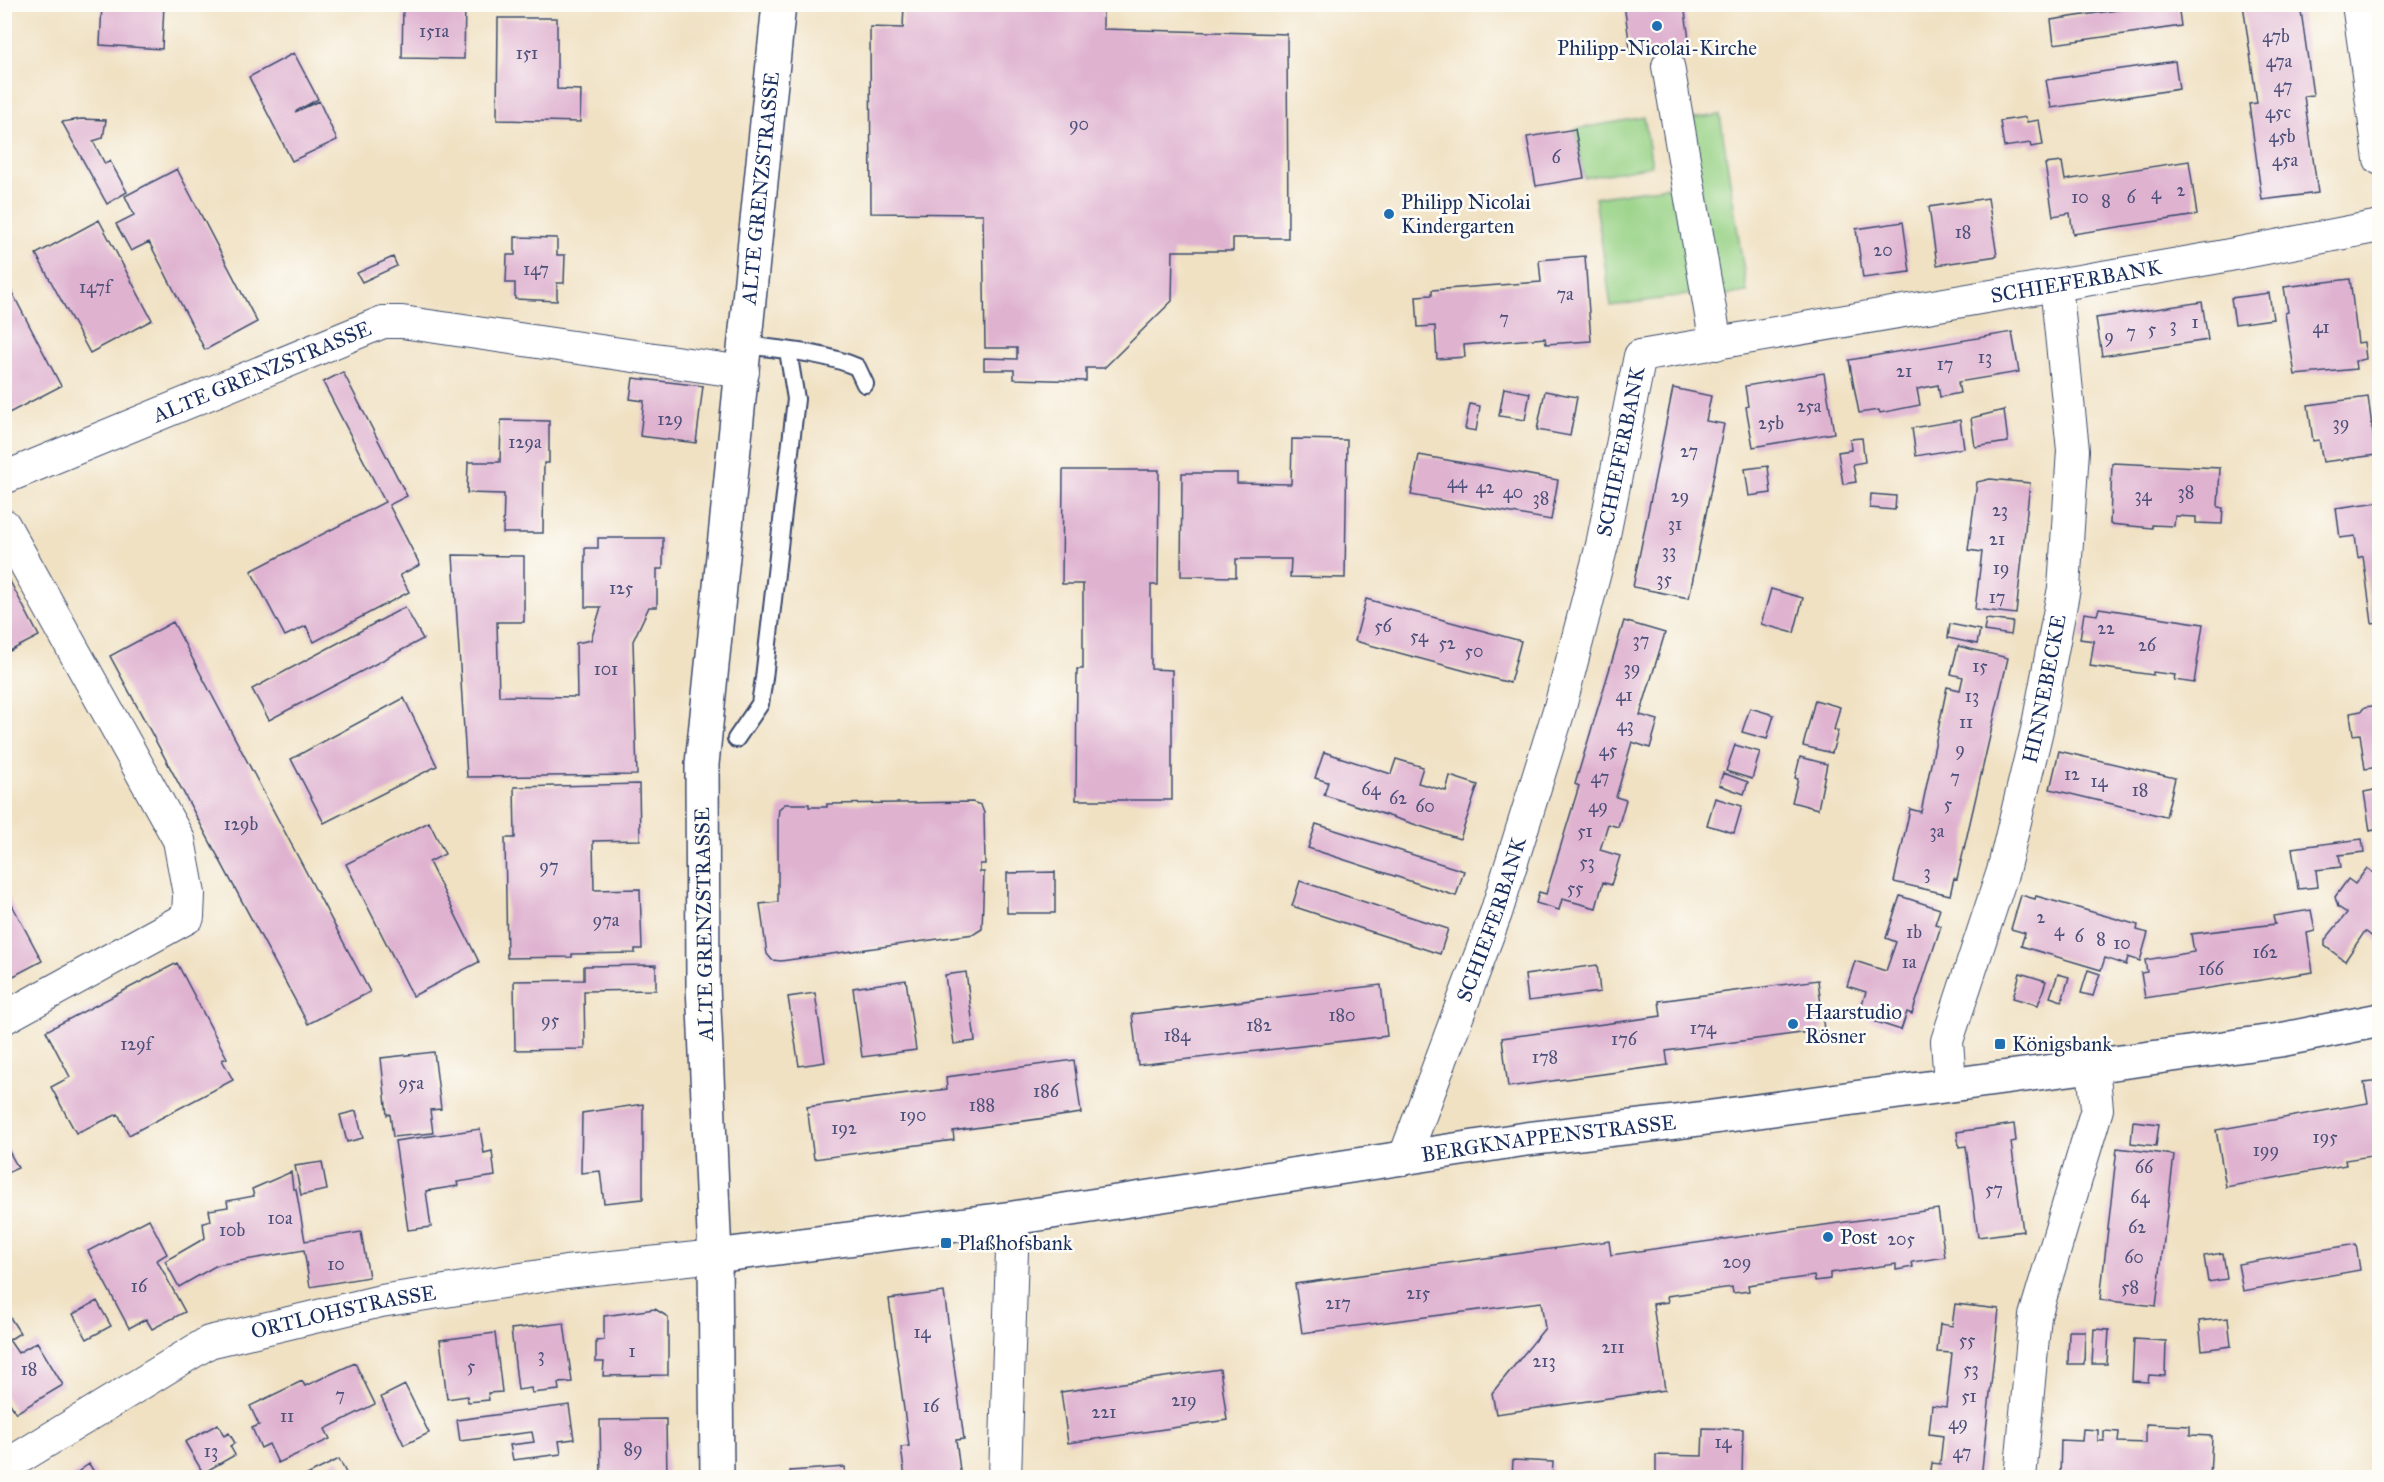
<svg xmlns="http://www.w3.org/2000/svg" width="2384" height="1482" font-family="'IM FELL Great Primer',serif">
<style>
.green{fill:#96d184;stroke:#588071;stroke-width:1.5}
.building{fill:#dfb2d0}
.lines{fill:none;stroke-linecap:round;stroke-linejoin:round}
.service-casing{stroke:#3b4a6d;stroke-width:20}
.minor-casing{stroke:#3b4a6d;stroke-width:34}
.tertiary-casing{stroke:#3b4a6d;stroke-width:36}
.service{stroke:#fff;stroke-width:16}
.minor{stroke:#fff;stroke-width:32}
.tertiary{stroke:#fff;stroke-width:33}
.poi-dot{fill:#1f6fb2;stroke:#fdfcf7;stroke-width:2}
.labels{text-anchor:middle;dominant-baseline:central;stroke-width:5;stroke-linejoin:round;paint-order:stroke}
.number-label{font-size:18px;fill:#4c507a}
.poi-label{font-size:21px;fill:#1b2f5e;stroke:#fdfcf7;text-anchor:start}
.street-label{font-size:21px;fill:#1b2f5e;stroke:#fdfcf7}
</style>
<rect width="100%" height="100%" fill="#fdfcf7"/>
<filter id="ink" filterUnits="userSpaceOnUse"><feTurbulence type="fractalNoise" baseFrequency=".0167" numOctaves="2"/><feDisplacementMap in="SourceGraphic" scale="12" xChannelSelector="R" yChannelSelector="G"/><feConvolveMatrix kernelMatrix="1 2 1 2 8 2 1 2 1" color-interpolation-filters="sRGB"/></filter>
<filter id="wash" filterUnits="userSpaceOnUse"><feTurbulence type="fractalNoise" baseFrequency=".008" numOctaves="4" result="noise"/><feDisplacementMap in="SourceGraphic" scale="24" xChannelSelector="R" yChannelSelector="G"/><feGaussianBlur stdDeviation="1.35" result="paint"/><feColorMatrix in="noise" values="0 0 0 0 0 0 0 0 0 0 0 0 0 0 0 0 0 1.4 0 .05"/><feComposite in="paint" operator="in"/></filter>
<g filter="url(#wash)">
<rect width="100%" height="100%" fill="#f0e1c3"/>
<!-- green -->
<path class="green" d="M1720,115L1747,292L1716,297L1689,119Z
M1644,117L1652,166L1584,178L1575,129Z
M1678,185L1694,294L1611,306L1595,198Z"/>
<g id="blocks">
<!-- building -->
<path class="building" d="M102,4H164L162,49L100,45Z
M403,4H465L464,59L402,58Z
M904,4H1103V29L1287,34L1288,238H1233V251H1173L1172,301L1104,368H1086V381L1014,379V370H984V358L1017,359V348H985L983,214L871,213L870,27L903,28Z
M1624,4H1684L1690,47L1631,55Z
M2157,4H2178L2181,26L2054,44L2051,20Z
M2243,4H2300L2313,95L2304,96L2318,193L2262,200L2249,104L2257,103Z
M498,18H557V89L581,90L580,122L497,120Z
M294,53L318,99L295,112L319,101L337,140L292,161L249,77Z
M2175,61L2179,89L2051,108L2046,80Z
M2026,117L2027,122L2039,120L2043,145L2031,147L2030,143L2004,147L2000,121Z
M81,119L106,120L103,138L93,141L105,164L110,161L127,192L107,204L62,122Z
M1575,129L1584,178L1536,186L1527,137Z
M2189,161L2197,215L2073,234L2070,213L2053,216L2045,164L2062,162L2065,180Z
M177,169L257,322L205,350L149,242L131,251L116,224L134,215L125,196Z
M1988,198L1997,256L1937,265L1929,207Z
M99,220L152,320L90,353L36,254Z
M1903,222L1910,272L1863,278L1856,229Z
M515,237L557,238V255H565L564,283H557V301L515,299V283H506L507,255H515Z
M1585,256L1591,341L1546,344L1545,338L1464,345L1465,357L1437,359L1435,326L1418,327L1416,296L1432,295V290L1541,282L1539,260Z
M393,257L397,266L362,282L357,273Z
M4,277L61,386L7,414L4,408Z
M2350,279L2358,343L2364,342L2366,359L2355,361L2356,369L2295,375L2285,313L2288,312L2284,287Z
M2269,293L2273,319L2235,324L2231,298Z
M2202,302L2208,340L2102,356L2096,318Z
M2012,332L2019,372L1958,382L1960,393L1940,397L1938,385L1917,389L1920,405L1880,413L1879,410L1859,413L1849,360Z
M343,372L407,496L389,505L420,565L400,575L409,592L314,642L306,626L285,636L251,571L385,502L323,382Z
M1824,373L1834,433L1753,447L1746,407L1748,406L1745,386Z
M633,378L703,386L696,443L640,436L644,401L630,399Z
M1504,388L1530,393L1525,420L1499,416Z
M1673,388L1711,396L1706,421L1724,424L1689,598L1633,587Z
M1545,391L1577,397L1570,436L1537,430Z
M2368,397L2376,455L2323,462L2319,440L2313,441L2308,405Z
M1470,404L1480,406L1476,431L1465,429Z
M2004,410L2008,442L1975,447L1971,418Z
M501,420L549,421V463H544L543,533H503L504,494L467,493L468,462H500Z
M1960,420L1964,448L1916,456L1912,428Z
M1862,438L1865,462L1853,464L1856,482L1843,484L1838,452L1851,450L1850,439Z
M1292,439L1347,440L1345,578L1290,577L1291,559H1236V577L1181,576L1182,473H1237V483L1291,484Z
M1419,455L1558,480L1551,520L1411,495Z
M2112,463L2220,468L2218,507L2223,508L2222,524L2196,523V517L2175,516L2174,526L2152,525V528L2110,524Z
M1768,466L1771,493L1749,496L1745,469Z
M1063,470H1159L1158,585H1151V669L1172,670V800H1076L1077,669H1083V584H1062Z
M1990,479L2030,483L2016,614L1975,609L1982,552L1968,550L1977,482Z
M1871,494L1896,496L1895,510L1870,508Z
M2379,502V622L2372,623L2363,556L2358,558L2355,536L2340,538L2336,508Z
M598,538H663V569H657V607H649L633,641L637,775L467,777L453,555L524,556V622H497L499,696L577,697L576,643L591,640L601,607H585V548H598Z
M4,570L39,636L4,654Z
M1771,589L1803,598L1794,633L1761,624Z
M1366,599L1521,641L1510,683L1355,641Z
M405,607L423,639L269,720L252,689Z
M2099,608L2203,624L2194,683L2174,680L2175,675L2153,672V675L2090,666L2094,641L2080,639L2084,613L2097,615Z
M1986,619L2013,622L2011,635L1984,631Z
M1624,621L1665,633L1640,715L1658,720L1650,748L1632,742L1616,797L1626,800L1618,827L1608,824L1600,850L1620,856L1611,885L1603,882L1596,908L1562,899L1559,910L1536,903L1539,892L1546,894L1579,786L1575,784Z
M173,622L370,992L308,1024L110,656Z
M1950,624L1980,630L1977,644L1948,638Z
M1958,646L2008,658L1957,879L1954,878L1950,895L1894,882L1910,809L1921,812L1947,687L1960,690L1963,677L1951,674Z
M404,698L437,766L324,823L291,759Z
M1815,700L1840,707L1834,730L1838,731L1832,753L1803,746Z
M2379,705V767L2365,769L2360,734L2353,735L2350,713L2361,711L2365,707Z
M1750,708L1774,715L1767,739L1742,732Z
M1735,745L1760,752L1752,779L1726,771Z
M2059,751L2175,778L2166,817L2050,789Z
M1324,752L1391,774L1396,759L1423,767L1418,783L1446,791L1450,776L1478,785L1460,839L1324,795L1328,782L1315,778Z
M1800,757L1827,764L1818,809L1792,802L1798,779L1795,778Z
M1723,773L1748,782L1744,794L1719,785Z
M639,784L640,840L593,841L594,890L640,889L642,949H635V953L572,954V957L507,958L505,838H515L514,787Z
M2379,789V829L2370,831L2364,792Z
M1715,798L1742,806L1734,833L1707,825Z
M972,802L981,805L984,813L985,864H980V872H984L982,929L974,934L781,961L772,960L767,954L760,904L778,902V818L779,809L785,804H809V807H827V804Z
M429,822L445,854L429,862L479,962L413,996L346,864Z
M1316,824L1464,871L1456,896L1308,848Z
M2362,839L2364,852L2339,855L2341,867L2316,870L2318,887L2298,889L2292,848Z
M2367,868L2379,877V942L2365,931L2345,961L2325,946V940L2347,913L2338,907L2335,897L2348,879L2355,884Z
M1055,872V913H1007V873Z
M1300,881L1448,929L1440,954L1292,906Z
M4,890L42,961L4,981Z
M2021,895L2035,899L2036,896L2138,925L2137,930L2148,933L2140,961L2128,957L2126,965L2105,958L2101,970L2021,946L2025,933L2011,929Z
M1900,896L1940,909L1935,924L1941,926L1912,1014L1907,1012L1901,1030L1858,1016L1866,992L1847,986L1855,961L1886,971L1896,942L1886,938Z
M2311,910L2315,931L2307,933L2313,972L2145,998L2141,973L2147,972L2145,960L2194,952L2191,934L2275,924L2273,916Z
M177,963L227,1058L222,1060L233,1080L129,1135L118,1114L76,1133L51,1087L70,1077L46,1031Z
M656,965V990L584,991L585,1049L515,1050L514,981L584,980V966Z
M1597,965L1600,992L1528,1001L1525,975Z
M2088,970L2100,974L2093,996L2081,993Z
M966,972L975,1041L954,1044L945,975Z
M2020,973L2046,981L2038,1005L2013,998Z
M2058,974L2069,977L2062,1001L2050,997Z
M906,980L916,1050L862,1057L853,988Z
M1818,980L1824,1030L1666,1051L1668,1065L1508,1087L1502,1038L1661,1016L1659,1001Z
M1381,985L1387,1036L1138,1065L1132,1014Z
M815,993L825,1062L799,1066L788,997Z
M434,1052L441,1109L430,1110L433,1133L393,1137L390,1114L387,1115L381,1058Z
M1074,1060L1081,1113L953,1131L954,1140L814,1159L807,1107L947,1089L946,1077Z
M2379,1081V1140L2375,1141L2378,1155L2345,1160L2346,1165L2226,1187L2216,1130L2368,1103L2364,1083Z
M643,1104V1199L604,1203L600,1171L581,1173L582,1113Z
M356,1111L363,1138L347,1142L340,1115Z
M2133,1121L2159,1124L2156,1146L2131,1143Z
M2014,1124L2016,1141L2011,1142L2023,1231L1978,1237L1966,1146L1959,1147L1957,1132Z
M480,1129L484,1153L492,1151L495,1176L457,1182L458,1186L426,1191L431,1227L408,1230L395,1141Z
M4,1142L18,1168L4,1174Z
M2117,1148L2174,1155L2156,1306L2100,1300Z
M322,1162L327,1190L301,1195L295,1166Z
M291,1172L293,1189H296L305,1241L361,1232L369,1277L310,1287L304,1250L217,1265L179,1287L165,1261L205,1238L203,1223L211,1221L209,1210L228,1207L227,1201L254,1196L252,1189Z
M1938,1209L1945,1257L1912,1262L1913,1267L1896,1270V1264L1830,1273V1279L1815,1281L1814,1276L1748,1285L1749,1291L1733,1293L1732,1287L1667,1296L1668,1302L1653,1304L1665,1390L1496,1414L1492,1393L1545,1328L1541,1302L1302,1333L1295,1284L1609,1241L1611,1255Z
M149,1219L167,1254L157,1260L185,1312L152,1329L146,1319L129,1328L88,1251Z
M2356,1244L2360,1270L2243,1291L2238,1264Z
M2223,1253L2227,1279L2208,1282L2204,1256Z
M944,1292L964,1439L956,1440L961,1478H905L901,1447L909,1446L889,1299Z
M97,1301L111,1326L87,1339L73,1314Z
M1955,1304L1999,1309L1981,1478H1930L1932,1463L1940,1464L1943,1436L1929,1434L1932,1405L1946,1407L1952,1353L1937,1352L1940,1324L1952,1326Z
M4,1308L20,1333L9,1340L18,1353L37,1342L63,1385L16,1413L4,1394Z
M655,1309L668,1317V1375L603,1376L604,1362H596V1341L604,1340V1316Z
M2228,1318L2231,1346L2202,1350L2199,1321Z
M564,1323L572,1382L558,1383L559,1390L532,1393L531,1388L518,1390L511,1329Z
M2094,1329L2109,1330L2107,1364H2092Z
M2069,1331H2085L2084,1364H2068Z
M495,1333L502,1392L488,1393L489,1400L468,1402L467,1396L447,1399L440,1340Z
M2134,1339L2166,1341L2165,1376L2149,1375L2148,1382L2132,1381Z
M355,1363L375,1404L325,1429L330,1439L278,1463L269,1444L261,1448L252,1428L259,1425L250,1406L302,1381L305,1386Z
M1220,1369L1227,1420L1068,1443L1061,1392Z
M405,1385L429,1433L404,1445L381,1397Z
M569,1405L574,1439L559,1441L561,1454L513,1460L510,1445L534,1442L532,1432L460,1441L457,1420Z
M666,1419L667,1478H601L600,1420Z
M218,1424L224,1436L229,1433L235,1443L230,1446L235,1455L203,1473L185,1442Z
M2146,1424L2190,1426V1435L2212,1436L2210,1478H2060L2061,1440L2082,1441L2083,1429L2098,1430V1441H2104V1431L2119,1432L2118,1442L2146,1443Z
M1703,1428L1743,1429L1742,1478H1656V1455L1702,1456Z
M339,1459L347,1475L341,1478H301Z
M1513,1460L1553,1462L1552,1478H1512Z
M89,1464L98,1478H69Z
M845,1467L846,1478H791L790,1471Z"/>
</g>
</g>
<g filter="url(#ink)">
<use href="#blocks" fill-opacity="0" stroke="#3b4a6d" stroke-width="1.5"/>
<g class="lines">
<!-- service casing -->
<g class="service-casing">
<path id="service" d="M746,345C782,350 823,352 857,367L865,384
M736,739L760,704L764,678L796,399L788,351"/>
</g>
<!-- minor casing -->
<g class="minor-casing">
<g id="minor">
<path d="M2358,4L2380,159"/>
<path d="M1668,66L1716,344"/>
<path id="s1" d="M4,478L383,322H402L743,372"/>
<path d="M4,525L179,840L189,894L188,917L4,1018"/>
<path id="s2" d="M1950,1083L1947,1041L2003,871L2037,730L2064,588L2073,450L2056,285"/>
<path id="s3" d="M1404,1159L1496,913L1560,707L1602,545L1640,356L2214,258L2380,226"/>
<path id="s4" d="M4,1467L209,1342L381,1301L566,1272L715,1256"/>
<path d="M1005,1478L1013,1218"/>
<path d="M2020,1478L2035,1316L2097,1109L2093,1066"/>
</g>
</g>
<!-- tertiary casing -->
<g class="tertiary-casing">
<g id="tertiary">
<path id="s5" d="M715,1256L1013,1218L1526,1139L1676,1122L2195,1052L2280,1040L2380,1020"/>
<path id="s6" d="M717,1478L715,1256L703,985L702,764L779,4"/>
</g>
</g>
<!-- service -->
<use href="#service" class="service"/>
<!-- minor -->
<use href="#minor" class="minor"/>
<!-- tertiary -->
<use href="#tertiary" class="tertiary"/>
</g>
</g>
<!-- markers -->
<g class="poi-dot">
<circle cx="1657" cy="26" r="6"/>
<circle cx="1389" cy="214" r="6"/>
<circle cx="1793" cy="1024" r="6"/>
<rect x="1994" y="1038" width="12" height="12" rx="3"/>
<circle cx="1828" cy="1237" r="6"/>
<rect x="940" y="1237" width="12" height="12" rx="3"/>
</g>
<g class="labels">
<!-- number labels -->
<g class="number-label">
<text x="434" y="31">151a</text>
<text x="2276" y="36">47b</text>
<text x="527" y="53">151</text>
<text x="2279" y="61">47a</text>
<text x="2283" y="86">47</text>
<text x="2278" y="112">45c</text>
<text x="1079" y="124">90</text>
<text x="2282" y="136">45b</text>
<text x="1556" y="157">6</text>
<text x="2285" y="160">45a</text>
<text x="2181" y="190">2</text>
<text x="2156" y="193">4</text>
<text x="2080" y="197">10</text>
<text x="2131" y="197">6</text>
<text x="2106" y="201">8</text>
<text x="1963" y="232">18</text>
<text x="1883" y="250">20</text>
<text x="536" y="269">147</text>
<text x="95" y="287">147f</text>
<text x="1565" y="294">7a</text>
<text x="1504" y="318">7</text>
<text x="2195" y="322">1</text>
<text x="2173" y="325">3</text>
<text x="2321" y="327">41</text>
<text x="2152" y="329">5</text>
<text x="2131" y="332">7</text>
<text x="2109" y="336">9</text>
<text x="1985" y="357">13</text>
<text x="1945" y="364">17</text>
<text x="1904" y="371">21</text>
<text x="1809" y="406">25a</text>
<text x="670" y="419">129</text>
<text x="1771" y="423">25b</text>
<text x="2341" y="423">39</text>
<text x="525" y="442">129a</text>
<text x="1689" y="451">27</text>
<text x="1457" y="482">44</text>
<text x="1485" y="487">42</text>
<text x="1513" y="492">40</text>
<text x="2186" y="492">38</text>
<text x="2143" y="495">34</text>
<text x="1680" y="496">29</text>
<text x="1541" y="498">38</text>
<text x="2000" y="510">23</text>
<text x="1675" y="524">31</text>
<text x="1997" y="539">21</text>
<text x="1669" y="551">33</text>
<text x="2001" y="568">19</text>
<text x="1664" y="579">35</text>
<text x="621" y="588">125</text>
<text x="1997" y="597">17</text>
<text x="1383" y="626">56</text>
<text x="2106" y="628">22</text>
<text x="1419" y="636">54</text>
<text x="1641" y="640">37</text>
<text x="1447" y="643">52</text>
<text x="2147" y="645">26</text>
<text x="1474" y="651">50</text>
<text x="1980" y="666">15</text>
<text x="1632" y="668">39</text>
<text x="606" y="669">101</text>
<text x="1624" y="695">41</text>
<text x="1972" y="696">13</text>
<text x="1966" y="722">11</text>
<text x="1625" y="725">43</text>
<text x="1960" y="749">9</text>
<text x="1608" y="750">45</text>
<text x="2072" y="774">12</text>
<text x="1600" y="777">47</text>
<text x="1955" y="777">7</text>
<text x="2099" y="781">14</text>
<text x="1371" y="789">64</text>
<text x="2140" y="790">18</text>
<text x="1398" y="798">62</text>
<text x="1948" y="804">5</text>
<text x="1425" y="806">60</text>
<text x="1598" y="806">49</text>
<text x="241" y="824">129b</text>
<text x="1585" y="831">51</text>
<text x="1937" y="831">3a</text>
<text x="1587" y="862">53</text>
<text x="549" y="866">97</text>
<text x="1927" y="872">3</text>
<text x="1575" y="888">55</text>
<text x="2041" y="917">2</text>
<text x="606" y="920">97a</text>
<text x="2059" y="930">4</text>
<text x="1914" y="932">1b</text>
<text x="2079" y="936">6</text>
<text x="2101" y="939">8</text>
<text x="2122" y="943">10</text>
<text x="2265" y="952">162</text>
<text x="1909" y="962">1a</text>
<text x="2211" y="969">166</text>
<text x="1342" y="1015">180</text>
<text x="550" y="1020">95</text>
<text x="1259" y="1025">182</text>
<text x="1703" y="1028">174</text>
<text x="1177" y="1035">184</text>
<text x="1624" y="1039">176</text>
<text x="136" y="1044">129f</text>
<text x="1545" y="1057">178</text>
<text x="411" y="1083">95a</text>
<text x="1046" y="1091">186</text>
<text x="982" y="1105">188</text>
<text x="913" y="1115">190</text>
<text x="844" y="1128">192</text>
<text x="2325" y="1137">195</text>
<text x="2266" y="1150">199</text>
<text x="2144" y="1167">66</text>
<text x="1994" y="1189">57</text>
<text x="2140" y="1197">64</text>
<text x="280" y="1218">10a</text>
<text x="2137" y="1227">62</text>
<text x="232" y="1230">10b</text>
<text x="1901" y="1239">205</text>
<text x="2134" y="1257">60</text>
<text x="1737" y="1262">209</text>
<text x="336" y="1264">10</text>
<text x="139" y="1286">16</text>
<text x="2130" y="1287">58</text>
<text x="1418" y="1293">215</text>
<text x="1338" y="1303">217</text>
<text x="922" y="1332">14</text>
<text x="1967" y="1340">55</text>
<text x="1613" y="1347">211</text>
<text x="632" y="1351">1</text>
<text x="541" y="1355">3</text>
<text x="1544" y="1361">213</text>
<text x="471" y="1366">5</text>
<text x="29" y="1369">18</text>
<text x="1971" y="1369">53</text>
<text x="340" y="1395">7</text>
<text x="1969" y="1396">51</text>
<text x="1184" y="1400">219</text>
<text x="931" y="1406">16</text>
<text x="1104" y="1412">221</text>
<text x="287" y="1416">11</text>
<text x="1958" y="1423">49</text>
<text x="1723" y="1442">14</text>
<text x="633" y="1449">89</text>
<text x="211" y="1451">13</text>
<text x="1962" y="1452">47</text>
</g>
<!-- poi labels -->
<g class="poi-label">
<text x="1657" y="48" text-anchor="middle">Philipp-Nicolai-Kirche</text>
<text x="1401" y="202">Philipp Nicolai<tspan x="1401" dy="24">Kindergarten</tspan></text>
<text x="1805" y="1012">Haarstudio<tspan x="1805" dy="24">Rösner</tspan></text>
<text x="2012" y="1044">Königsbank</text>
<text x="1840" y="1237">Post</text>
<text x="958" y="1243">Plaßhofsbank</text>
</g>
<!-- street labels -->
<g class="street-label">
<text stroke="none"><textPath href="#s6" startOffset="1293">ALTE GRENZSTRASSE</textPath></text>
<text stroke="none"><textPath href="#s3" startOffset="1281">SCHIEFERBANK</textPath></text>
<text stroke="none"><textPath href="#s1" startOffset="279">ALTE GRENZSTRASSE</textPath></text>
<text stroke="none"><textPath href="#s3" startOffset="741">SCHIEFERBANK</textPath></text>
<text stroke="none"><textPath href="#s2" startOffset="408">HINNEBECKE</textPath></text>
<text stroke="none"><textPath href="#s3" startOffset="255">SCHIEFERBANK</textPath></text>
<text transform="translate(704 924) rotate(-91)">ALTE GRENZSTRASSE</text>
<text stroke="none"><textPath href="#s5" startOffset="842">BERGKNAPPENSTRASSE</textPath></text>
<text stroke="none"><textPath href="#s4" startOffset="378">ORTLOHSTRASSE</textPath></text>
</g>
</g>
<!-- margin -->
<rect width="2384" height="1482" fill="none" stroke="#fdfcf7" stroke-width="24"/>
</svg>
